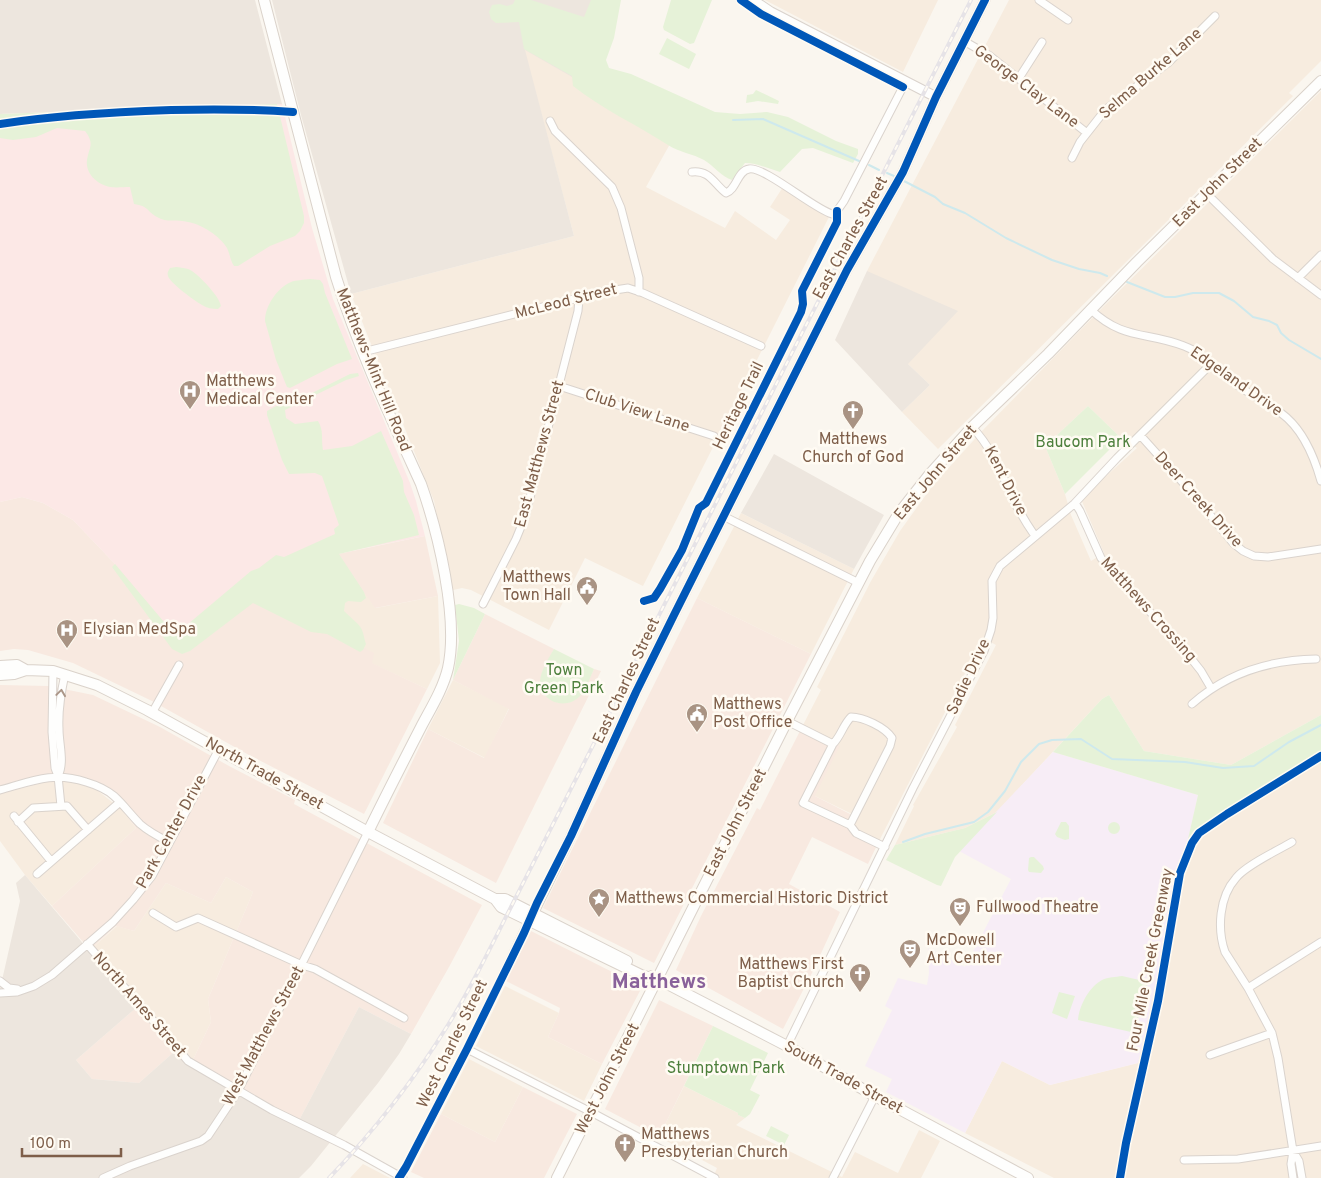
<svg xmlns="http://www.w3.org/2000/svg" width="1321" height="1178" font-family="Overpass,sans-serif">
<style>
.residential{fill:#f7ecdf;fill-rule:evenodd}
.commercial{fill:#f8e9e0}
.industrial{fill:#ede6de}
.education{fill:#f7edf6}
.medical{fill:#fce8e6}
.green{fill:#e6f2d8}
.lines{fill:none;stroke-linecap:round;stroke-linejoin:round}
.stream{stroke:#cee9ed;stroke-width:2}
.minor-casing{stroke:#dad3cd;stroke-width:9}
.tertiary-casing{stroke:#dad3cd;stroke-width:11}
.secondary-casing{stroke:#dad2ca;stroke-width:12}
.minor{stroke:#fefefd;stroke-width:7}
.tertiary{stroke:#fefefd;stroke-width:9}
.secondary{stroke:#fefefd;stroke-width:10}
.rail-casing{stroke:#e6e3e7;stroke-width:4}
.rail{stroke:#fffbf3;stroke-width:2;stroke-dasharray:5.5;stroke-linecap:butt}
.cycleway-casing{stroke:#fffbf3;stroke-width:11}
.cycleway{stroke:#0057b8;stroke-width:8}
.oneway{stroke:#ab9688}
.labels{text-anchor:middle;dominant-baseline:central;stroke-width:5;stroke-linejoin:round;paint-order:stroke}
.street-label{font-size:16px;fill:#7e5e49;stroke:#fffbf3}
.poi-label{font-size:16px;fill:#7e5e49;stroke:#fffbf3;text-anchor:start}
.park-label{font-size:16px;fill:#4d7f3c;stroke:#fffbf3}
.district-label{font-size:21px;font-weight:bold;fill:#89619a;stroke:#fffbf3}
</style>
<rect width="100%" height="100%" fill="#faf6ef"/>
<!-- residential -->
<path class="residential" d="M765,0H938L903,72Z
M1009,0H1321V61L1289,93L1293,96L938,449L902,412L930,385L908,364L867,271Z
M524,49L675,135L646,187L725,228L735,211L776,240L790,220L770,207L783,187L829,217L643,586L585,558L549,630L471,590L462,588L453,590L434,501L351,294L574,236Z
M1321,91V715L1231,765L1144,751L1109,695L1102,699L997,812L965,828L895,845L914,806L913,805L957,727L955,725L996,645L983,638L879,841L849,827L854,815L815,796L802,727L821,690L817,687L871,581L900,531L933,485L983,430L1103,307ZM1088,406L1121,438L1137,448L1081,499L1104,553L1091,561L1071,515L1065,494L1042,439L1056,436Z
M741,513L854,569L811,654L697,598Z
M338,554L376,608L438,596L440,663L427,689L371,663L316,623Z
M453,680L509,708L485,758L428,729Z
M1314,760L1321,765V1178H1054L965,1133L1002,1061L1050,1085L1138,1063L1188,839Z
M50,781L68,782L82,784L97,790L122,810L136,828L52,906L25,875L0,841V794Z
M226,877L253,892L208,999L211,1022L190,1066L174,1052L90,950L117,926L134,931L166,883L211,903Z
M505,986L559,1013L548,1037L602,1064L584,1101L476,1046Z
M469,1059L523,1087L495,1142L441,1114Z
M684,1086L738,1113V1115L745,1118L736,1125L842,1177L855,1152L898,1173L919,1130L940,1141L921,1178H713L717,1168L659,1137Z
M363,1164L390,1178H350Z"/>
<!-- commercial -->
<path class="commercial" d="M22,497L43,503L73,520L115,564L251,597L316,623L374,653L372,663L427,689L364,814L249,755L152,701L73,663L28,650L14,649L0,651V502Z
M425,536L438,596L375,608L338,554Z
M697,598L811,654L654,963L543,908Z
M485,614L554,649L542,673L558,703L571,702L584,690L594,669L601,671L496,883L383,823L428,729L484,758L509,709L453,680Z
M0,685L49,686L93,695L160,727L229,766L295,800L294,804L482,905L449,967L411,1034L359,1007L296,1126L190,1066L211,1022L208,999L253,892L226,877L211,903L166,883L134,931L116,926L90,950L52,906L136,828L122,810L110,798L97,790L82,784L68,782L50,781L0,794Z
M802,727L840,746L815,796L854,816L849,827L879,841L868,864L812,837L789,884L840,912L812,973L783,1029L676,970L701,916L757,808L760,810Z
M531,931L642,987L602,1064L548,1037L559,1013L560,1008L506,981Z
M659,1000L713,1026L659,1137L605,1109Z
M137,1007L174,1052L139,1083L92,1079L76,1060Z
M523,1087L577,1114L544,1178H424L411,1172L441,1114L495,1142Z"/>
<!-- industrial -->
<path class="industrial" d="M0,0H255L282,104L0,114Z
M272,0H599L572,77L525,50L574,236L351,294L301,115Z
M867,271L958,311L908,364L930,385L902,412L835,340Z
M774,454L884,515L854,569L741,513Z
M25,875L137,1007L76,1060L92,1079L139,1083L174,1052L184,1062L196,1070L296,1126L359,1007L411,1034L399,1054L378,1083L311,1166L299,1178H0V989L20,901L16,883Z"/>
<!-- education -->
<path class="education" d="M1053,752L1198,795L1138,1063L1050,1085L1002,1061L965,1133L886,1092L892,1079L865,1066L892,1010L885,1006L898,978L927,985L929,973L928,948L965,967L1011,879L959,851Z"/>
<!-- medical -->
<path class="medical" d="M282,104L312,228L333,299L410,483L416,501L425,536L305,560L187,650L115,564L73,520L43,503L22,497L0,502V114Z"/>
<!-- green -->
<path class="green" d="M515,0H531L584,17L591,0H621L614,38L606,60L609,68L631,74L715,112L740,114L767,112L788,117L836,141L858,149V154L853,163L813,148L802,149L780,172C769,169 757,163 745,163L732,180C722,177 714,166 704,160C693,154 679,152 668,145C637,125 602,109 573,86L572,76L524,49L519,22L496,23L491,19L489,12L492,5L500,4L507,6L513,4Z
M671,0H712L694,43L690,44L664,30L663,27Z
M667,38L696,54L689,69L659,54Z
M756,90L779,101L778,104L758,101L746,103L747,95L753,94Z
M277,104L304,216V223L300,231L295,236L270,246L238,266H234C230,260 230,254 227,248C220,236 201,224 188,222C178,219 166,223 157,217C146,211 149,206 134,204L130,187C124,187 116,188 110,187C98,185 85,174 87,160C89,147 95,144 85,131L57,128L36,137L13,140L0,138V114Z
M176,267C179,267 184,268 188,269C197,272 220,297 221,306L218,309C212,309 207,308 202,305C195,301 170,283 168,276C167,272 168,272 170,268Z
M310,279L320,280L323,284L325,293L352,359L337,364L290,388L287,387L276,360L265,321C265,306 277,288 291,282C296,280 304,280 310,279Z
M358,373L359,376L346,380L285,410L286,418L295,424L318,421C324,430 321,440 323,450L352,446L381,431L403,481L404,492L414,515L419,535L339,554L364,592L366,598L361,602L348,601L345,603L344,611C349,616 359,624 361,628C364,633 364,639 366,644L363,650L360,652L327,634L311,632L253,603L190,651L182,654L172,649L112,567L115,564L175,635L251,571L259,568L276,555L284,557L335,534L334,529L339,525L322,476L315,473L289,474L282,460L267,415V411L274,407L312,393L350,374Z
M1088,406L1121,438L1065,494L1042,439L1056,436Z
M459,604L474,608L485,614L453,680L459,641L455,605Z
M554,649L594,669C590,678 586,689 580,696C566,711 540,702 540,681C541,670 548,659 554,649Z
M1109,695L1144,751L1231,765L1321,715V765L1314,760L1188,839L1198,795L1053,752L1102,699Z
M997,812L955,857L941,886L937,885L886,860L895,845L965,828Z
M1061,822H1066L1069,826V839L1065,840L1057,837L1055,834Z
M1108 828a6 6 0 1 1 12 0a6 6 0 1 1-12 0Z
M1031,857H1034L1043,866L1044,869L1041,873L1029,872L1028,870L1029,858Z
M1122,976L1148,982L1135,1030L1131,1032L1078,1020C1079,1006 1089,987 1102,980C1108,977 1116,977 1122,976Z
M1059,992L1075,996L1067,1019L1052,1013Z
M713,1026L768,1053L750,1090L760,1095L750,1114L745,1118L738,1115V1113L684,1086Z
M771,1126L789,1135L784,1145L766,1136Z"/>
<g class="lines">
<!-- stream -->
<path class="stream" d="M733,120L763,119L859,161
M869,165L879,170
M887,173L894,176
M904,181L935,197L943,204L965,213L1006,238L1052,260L1079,269L1100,273L1107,276
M1127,282L1165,297H1175L1193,293H1219L1234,301L1253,317L1269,321L1277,325L1281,333L1289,340L1321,359
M903,842L925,834L974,822L988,812L1005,791L1021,762L1039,744L1052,740L1081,739L1112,759L1185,762L1223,768L1254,766L1289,742L1321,725"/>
<!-- minor casing -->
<g class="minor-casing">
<path id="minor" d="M1039,0L1068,20
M964,41L990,56L1087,133
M1019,78L1042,42
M550,121L555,131L612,187L621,208L639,278V292
M1072,158L1080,142L1106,109L1168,63L1215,16
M692,172C710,170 714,184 726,193C737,189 737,171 749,169C764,166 814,209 832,214L837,211L844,201L906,81
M1207,194L1273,259L1321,295
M1298,278L1321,255
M1090,309C1124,341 1146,331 1184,346C1204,353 1217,370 1233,382C1248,394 1266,401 1281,413C1303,429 1314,456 1321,481
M363,352L602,292L628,288L643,293L761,346
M559,386L714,436
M972,427C994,450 1003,478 1016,505C1022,516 1028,526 1035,536
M1140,435L1194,495L1233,543L1243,551L1254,556L1268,557L1321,549
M1075,503L1080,511L1101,558L1182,647L1201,671L1211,688
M723,516L859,583
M483,604L516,539L525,517L578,311L579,298
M53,671L52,732L55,768L58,776L61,806
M1192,704C1227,673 1270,660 1316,659
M152,713L179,665
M787,721L833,744
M58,776C65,762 59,745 59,729C58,710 61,692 65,674
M0,790C32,781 53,771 86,782C96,785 106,789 114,796C123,804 131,815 140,824C149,832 159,837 169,842
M14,816L51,861
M18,822L33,808L67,806L88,830
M850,825L890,746L892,738C885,727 863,717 851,717C843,725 841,736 833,744L803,803L850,825L856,833L885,847
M1292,842C1277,851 1246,865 1236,878C1219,897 1217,929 1225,952L1248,988L1272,1033L1278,1058L1293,1151L1291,1164L1293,1178
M37,874L120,802
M153,913L176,927L198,918L302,965L315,969L404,1018
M87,944L188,1061L272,1110L344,1145L403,1178
M0,981L9,988L17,989
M1248,988L1321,942
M0,993L17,992L34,986L52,975L113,922L133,900L152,876L219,749
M787,1046L913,788L984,651L991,630L993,618L992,581L1000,566L1074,504L1117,458L1211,364
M467,1049L591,1112L715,1178
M1210,1055L1272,1033
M1293,1151L1299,1161L1302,1178
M1184,1160L1238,1159L1321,1146
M103,1178L130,1166L201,1141L208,1136L238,1091L368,832
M399,1178L406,1167L467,1049L529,920
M833,1178L875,1096"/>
</g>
<!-- tertiary casing -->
<g class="tertiary-casing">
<path id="tertiary" d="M753,0L771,12L936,97
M531,918L571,836L636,692L674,615L847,270L903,172L936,97L985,0"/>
</g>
<!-- secondary casing -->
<g class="secondary-casing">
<path id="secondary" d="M264,0L336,277C358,348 390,416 421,484C438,532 459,618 448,668C443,689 431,708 421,727C403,762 385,797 368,832
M0,666L17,665L26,670
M0,675L14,674L26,670L53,671L97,685L147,710L368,832L495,899L501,907L641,975L658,980
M495,899H505L627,961
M652,976L787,1046L875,1096L1028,1178
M557,1178L787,721L870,561L899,513L929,475L972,427L1048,354L1137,262L1321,81"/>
</g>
<!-- minor -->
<use href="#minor" class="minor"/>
<!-- tertiary -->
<use href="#tertiary" class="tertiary"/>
<!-- secondary -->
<use href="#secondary" class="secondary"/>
<!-- rail casing -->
<g class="rail-casing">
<path id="rail" d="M329,1178C374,1131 414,1080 448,1025C473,985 492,944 513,903L971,0"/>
</g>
<!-- rail -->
<use href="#rail" class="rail"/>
<!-- cycleway casing -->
<g class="cycleway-casing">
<path id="cycleway" d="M741,0L761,14L903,87
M0,124C57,115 114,112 171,110C211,109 252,109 293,112
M644,601L654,598L660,589L682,550L699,508L706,503L801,312L803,304L802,291L837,222V211
M399,1178L406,1167L467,1049L524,933L537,903L571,836L636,692L674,615L847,270L903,172L936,97L985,0
M1120,1178L1126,1143L1158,1001L1180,873L1192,843L1199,833L1227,814L1321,756"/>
</g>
<!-- cycleway -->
<use href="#cycleway" class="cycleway"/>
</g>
<!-- one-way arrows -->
<defs><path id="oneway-chevron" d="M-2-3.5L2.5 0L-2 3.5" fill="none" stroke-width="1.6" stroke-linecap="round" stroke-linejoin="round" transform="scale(1.25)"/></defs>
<use class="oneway" href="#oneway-chevron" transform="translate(61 693) rotate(-82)"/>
<!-- icons -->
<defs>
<g id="hospital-pin" transform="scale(1.125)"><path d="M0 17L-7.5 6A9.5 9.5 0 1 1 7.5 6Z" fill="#a99383" stroke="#fffbf3"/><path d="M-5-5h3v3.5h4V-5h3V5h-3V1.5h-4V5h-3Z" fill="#fff"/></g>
<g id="church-pin" transform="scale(1.125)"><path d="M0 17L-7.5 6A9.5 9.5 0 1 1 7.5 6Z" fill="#a99383" stroke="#fffbf3"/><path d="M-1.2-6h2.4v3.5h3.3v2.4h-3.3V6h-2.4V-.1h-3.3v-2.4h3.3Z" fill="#fff"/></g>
<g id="civic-pin" transform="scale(1.125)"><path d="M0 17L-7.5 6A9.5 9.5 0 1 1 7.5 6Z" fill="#a99383" stroke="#fffbf3"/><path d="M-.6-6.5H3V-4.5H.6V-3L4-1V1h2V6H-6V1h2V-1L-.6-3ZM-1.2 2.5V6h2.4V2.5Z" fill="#fff"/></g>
<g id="sight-pin" transform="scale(1.125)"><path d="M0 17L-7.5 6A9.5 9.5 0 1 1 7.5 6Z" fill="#a99383" stroke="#fffbf3"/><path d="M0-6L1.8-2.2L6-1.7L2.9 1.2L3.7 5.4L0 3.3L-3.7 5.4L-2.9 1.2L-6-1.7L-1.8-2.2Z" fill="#fff"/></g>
<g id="theatre-pin" transform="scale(1.125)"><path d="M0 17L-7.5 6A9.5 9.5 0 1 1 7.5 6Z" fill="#a99383" stroke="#fffbf3"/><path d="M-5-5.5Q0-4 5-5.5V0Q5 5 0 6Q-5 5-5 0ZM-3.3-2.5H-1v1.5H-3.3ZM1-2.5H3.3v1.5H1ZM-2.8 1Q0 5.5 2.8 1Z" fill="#fff"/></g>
</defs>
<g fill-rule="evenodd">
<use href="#hospital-pin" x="190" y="391"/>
<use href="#church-pin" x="853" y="411"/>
<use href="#civic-pin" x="587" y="587"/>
<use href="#hospital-pin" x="67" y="630"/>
<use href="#civic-pin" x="697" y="714"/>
<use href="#sight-pin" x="599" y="899"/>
<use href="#theatre-pin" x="960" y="908"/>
<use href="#theatre-pin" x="910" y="950"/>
<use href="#church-pin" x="860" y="974"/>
<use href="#church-pin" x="625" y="1144"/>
</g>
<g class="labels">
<!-- street labels -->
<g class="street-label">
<text transform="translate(1151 74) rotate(-41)">Selma Burke Lane</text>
<text transform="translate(1026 87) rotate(37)">George Clay Lane</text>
<text transform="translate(1218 183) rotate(-45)">East John Street</text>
<text transform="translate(851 238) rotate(-61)">East Charles Street</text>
<text transform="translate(566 302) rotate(-14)">McLeod Street</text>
<text transform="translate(373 370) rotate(68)">Matthews-Mint Hill Road</text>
<text transform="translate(1236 382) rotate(35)">Edgeland Drive</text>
<text transform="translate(739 406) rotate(-64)">Heritage Trail</text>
<text transform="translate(637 411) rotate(18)">Club View Lane</text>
<text transform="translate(540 454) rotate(-75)">East Matthews Street</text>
<text transform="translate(936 473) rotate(-50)">East John Street</text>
<text transform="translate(1005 481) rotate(63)">Kent Drive</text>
<text transform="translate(1198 500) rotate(48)">Deer Creek Drive</text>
<text transform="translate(1148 610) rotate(48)">Matthews Crossing</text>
<text transform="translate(969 677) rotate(-65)">Sadie Drive</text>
<text transform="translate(627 681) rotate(-65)">East Charles Street</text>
<text transform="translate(264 774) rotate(29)">North Trade Street</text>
<text transform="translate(736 823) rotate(-63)">East John Street</text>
<text transform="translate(172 832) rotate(-61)">Park Center Drive</text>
<text transform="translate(1151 960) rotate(-79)">Four Mile Creek Greenway</text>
<text transform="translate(139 1005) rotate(49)">North Ames Street</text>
<text transform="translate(264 1036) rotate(-62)">West Matthews Street</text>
<text transform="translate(453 1044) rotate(-64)">West Charles Street</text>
<text transform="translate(843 1078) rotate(29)">South Trade Street</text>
<text transform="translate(608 1079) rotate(-63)">West John Street</text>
</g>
<!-- poi labels -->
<g class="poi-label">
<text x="206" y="382">Matthews<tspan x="206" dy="18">Medical Center</tspan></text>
<text x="853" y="440" text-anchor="middle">Matthews<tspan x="853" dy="18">Church of God</tspan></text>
<text x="571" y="578" text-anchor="end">Matthews<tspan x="571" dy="18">Town Hall</tspan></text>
<text x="83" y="630">Elysian MedSpa</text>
<text x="713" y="705">Matthews<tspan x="713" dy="18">Post Office</tspan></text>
<text x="615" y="899">Matthews Commercial Historic District</text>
<text x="976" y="908">Fullwood Theatre</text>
<text x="926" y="941">McDowell<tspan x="926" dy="18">Art Center</tspan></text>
<text x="844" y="965" text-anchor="end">Matthews First<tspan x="844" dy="18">Baptist Church</tspan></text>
<text x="641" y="1135">Matthews<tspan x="641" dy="18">Presbyterian Church</tspan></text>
</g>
<!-- park labels -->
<g class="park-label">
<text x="1083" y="443">Baucom Park</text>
<text x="564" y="671">Town<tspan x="564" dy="18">Green Park</tspan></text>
<text x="726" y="1069">Stumptown Park</text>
</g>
<!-- district labels -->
<g class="district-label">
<text x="659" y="982">Matthews</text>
</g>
</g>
<!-- scale -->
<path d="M22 1148v8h99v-8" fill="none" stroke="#7e5e49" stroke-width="2.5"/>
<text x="30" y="1148" font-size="15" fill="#7e5e49" stroke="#fffbf3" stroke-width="4" paint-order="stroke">100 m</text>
</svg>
